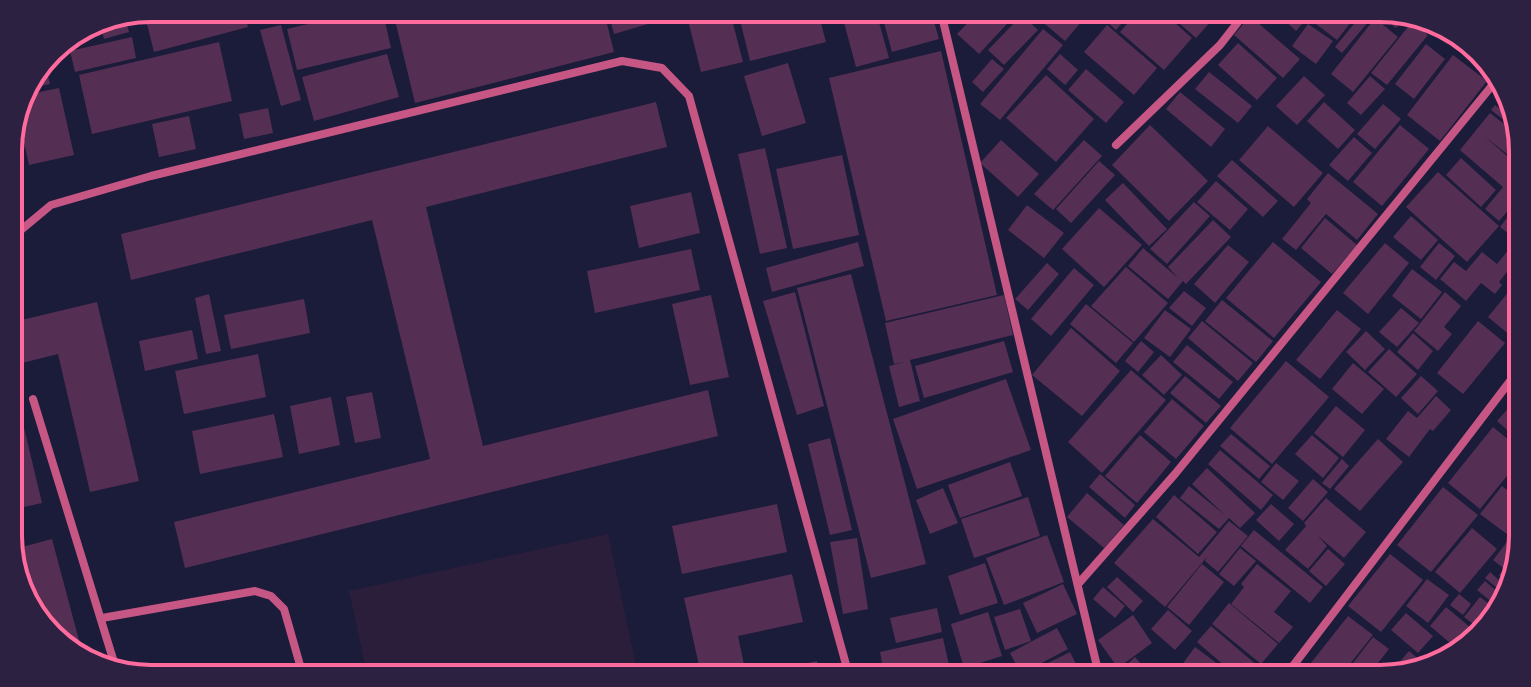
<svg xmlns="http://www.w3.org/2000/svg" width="1531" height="687" font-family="'DejaVu Sans',sans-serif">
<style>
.green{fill:#2a1e3b}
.building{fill:#542f53}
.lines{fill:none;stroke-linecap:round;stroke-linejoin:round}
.minor{stroke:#c65784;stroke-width:8}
.rim{fill:none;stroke:#ff6b9d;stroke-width:4}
</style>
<rect width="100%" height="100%" fill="#1b1b3a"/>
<!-- green -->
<path class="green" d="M608,534L639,679H368L349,591Z"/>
<!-- building -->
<path class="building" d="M151,8H179L180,9L144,18L142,11Z
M207,8H243L248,27L154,52L147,24Z
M310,8H348V9L313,19Z
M375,8H382L391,48L297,70L287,29Z
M445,8H603L614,52L415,103L395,20Z
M607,8H643L648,24L614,34Z
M685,8H729L743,62L701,72Z
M737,8H817L826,42L750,61Z
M840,8H875L889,58L856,67Z
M880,8H930L939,39L892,52Z
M982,8H1014L1018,12L979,54L957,34Z
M1026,8H1093L1065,41Z
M1099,8H1116L1127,17L1116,30L1096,12Z
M1141,8H1158L1192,38L1164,70L1120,32Z
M1162,8H1223L1196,38Z
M1289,8H1316L1296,31L1281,17Z
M1329,8H1362L1337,40L1316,24Z
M1367,8H1380L1342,53L1335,47Z
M1388,9L1406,16L1396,28L1382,17Z
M1022,15L1038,30L1004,65L988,50Z
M1250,16L1300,59L1283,78L1234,35Z
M125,18L129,32L104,39L101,27Z
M1375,18L1398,37L1353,92L1331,74Z
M1412,22L1428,35L1387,85L1371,73Z
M1308,24L1333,41L1316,64L1292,46Z
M281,25L301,100L281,106L260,30Z
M1107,25L1157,68L1134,95L1084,52Z
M95,29L97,35L65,43L64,41Z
M1043,29L1063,45L1000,120L980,104Z
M132,37L136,58L75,72L70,51Z
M219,42L232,101L92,134L79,75Z
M1238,43L1277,78L1257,100L1218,65Z
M1426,44L1445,59L1414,99L1395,84Z
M941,51L997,295L886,321L829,78Z
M387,54L399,97L314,121L302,77Z
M1060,54L1078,70L1065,85L1047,69Z
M1453,55L1487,81L1440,141L1407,115Z
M992,59L1004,69L983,92L972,82Z
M44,60L50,84L22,90L23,87Z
M788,63L806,123L762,136L744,76Z
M1086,69L1124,102L1106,123L1068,90Z
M1209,72L1252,106L1238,123L1195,89Z
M1046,75L1094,119L1056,162L1006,118Z
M1304,76L1325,95L1297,125L1276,106Z
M1370,76L1385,89L1361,115L1347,103Z
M59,88L74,155L29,165L17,110L20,96Z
M1180,92L1225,129L1211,147L1166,109Z
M656,102L667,147L426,207L483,446L708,390L718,436L185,568L174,522L430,459L372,220L131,280L121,234Z
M1324,102L1355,130L1338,149L1307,121Z
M1383,104L1401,119L1375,149L1357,134Z
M1495,105L1518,123L1522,134L1491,110Z
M268,108L273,133L244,139L239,114Z
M1490,113L1522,138L1521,165L1484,136L1521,168L1520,202L1518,199L1499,221L1485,209L1503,187L1460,150Z
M189,116L196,149L159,157L152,124Z
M1150,125L1208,181L1169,221L1112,165Z
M1400,125L1429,149L1382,206L1353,182Z
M1268,126L1323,173L1294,207L1239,160Z
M1354,137L1372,153L1348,181L1329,165Z
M1001,140L1039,174L1018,197L980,163Z
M1084,140L1102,156L1053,210L1034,194Z
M765,148L787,248L760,254L738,154Z
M842,155L859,235L793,249L776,169Z
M1461,158L1496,190L1481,207L1446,175Z
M1232,160L1278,201L1263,217L1217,176Z
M1099,161L1115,175L1071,223L1056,209Z
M1438,172L1499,226L1467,262L1406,207Z
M1328,173L1378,214L1357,240L1326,214L1296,250L1282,239L1311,203L1307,199Z
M1216,181L1248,209L1230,230L1197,202Z
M1123,183L1167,229L1149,246L1105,200Z
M691,192L700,233L639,248L630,206Z
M1194,202L1210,216L1167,264L1150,249Z
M1027,205L1064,233L1044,258L1008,230Z
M1517,205L1520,207L1519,237L1517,240L1500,227Z
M1099,208L1142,245L1104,287L1062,249Z
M1411,216L1438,240L1421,260L1393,237Z
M1325,218L1357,245L1332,274L1301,248Z
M1213,220L1231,237L1186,284L1183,281L1168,299L1128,266L1143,248L1178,278L1168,267Z
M858,242L864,266L772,292L766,268Z
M1273,242L1321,282L1274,338L1226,298Z
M1385,243L1409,263L1368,314L1343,293Z
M1439,243L1455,256L1436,280L1420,267Z
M1513,244L1519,248V257L1499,282L1502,285L1495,294L1481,283L1466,301L1440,279L1454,262L1466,271L1482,252L1497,264Z
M1228,245L1249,262L1215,303L1194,284Z
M691,249L700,290L595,313L587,271Z
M1047,263L1059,274L1028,310L1015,299Z
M1126,267L1168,303L1134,342L1091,306Z
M1074,268L1094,285L1051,336L1031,319Z
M1412,269L1442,292L1421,319L1392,296Z
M851,274L926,564L871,578L797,288Z
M1519,279L1517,341L1488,317Z
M1184,291L1206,308L1192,326L1169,308Z
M795,292L824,406L797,415L763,301Z
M1445,292L1461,306L1444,327L1452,334L1438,351L1414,331Z
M209,294L221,351L206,354L195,298Z
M711,295L729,377L690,385L672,304Z
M1004,295L1013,335L910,360L920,401L899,407L889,366L904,362L894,364L885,323Z
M304,299L310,333L231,349L224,315Z
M1222,300L1273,341L1256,362L1205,321Z
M97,302L139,481L90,492L58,354L10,366L9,323Z
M1086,304L1133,343L1116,363L1070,324Z
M1401,308L1419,323L1397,347L1379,332Z
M1165,310L1191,329L1170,357L1144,338Z
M1337,310L1361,329L1320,379L1296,360Z
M1202,321L1253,363L1238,381L1188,338Z
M1478,321L1505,343L1463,394L1437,373Z
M1071,328L1120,371L1082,416L1032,375Z
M192,330L198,359L145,371L139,341Z
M1366,331L1385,349L1365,370L1346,352Z
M1413,333L1433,351L1418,370L1397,352Z
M1004,341L1013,372L924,398L915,366Z
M1141,341L1154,352L1138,372L1125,361Z
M1187,345L1233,382L1219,399L1173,362Z
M1389,349L1417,374L1396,397L1368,372Z
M258,354L266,397L184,414L175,371Z
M1161,355L1182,375L1164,395L1142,375Z
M1286,361L1329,397L1272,464L1230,428Z
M1353,363L1384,389L1362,414L1332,389Z
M10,369L42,503L10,510Z
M1131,370L1166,400L1102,473L1068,442Z
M1185,376L1221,406L1206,423L1170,393Z
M1421,376L1438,391L1418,414L1401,398Z
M1006,379L1031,450L917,489L893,419Z
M372,392L381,438L355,443L346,397Z
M1436,396L1451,410L1433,431L1430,429L1409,457L1386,439L1408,411L1417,418Z
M331,397L340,445L299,454L290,406Z
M1172,399L1204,426L1176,459L1144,432Z
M1513,403L1516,405L1515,437L1497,421Z
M1336,406L1365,430L1343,457L1314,433Z
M274,414L283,457L200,474L192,431Z
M1493,427L1515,445V466L1480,509L1448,483Z
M1231,434L1270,466L1259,479L1220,446Z
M1140,435L1171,462L1137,503L1105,476Z
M1312,435L1339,458L1323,478L1295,454Z
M830,438L852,530L830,535L808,444Z
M1378,439L1403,462L1360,511L1334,489Z
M1220,450L1273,495L1261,510L1208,464Z
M1342,459L1349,466L1330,489L1322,483Z
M1010,462L1022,496L960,518L948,485Z
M1276,463L1299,481L1283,500L1261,482Z
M1207,468L1255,513L1240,528L1229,518L1219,529L1180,498L1189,486L1225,515L1192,484Z
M1100,474L1135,505L1125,518L1089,487Z
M1313,479L1328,492L1303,521L1288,508Z
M1502,486L1514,495L1513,528L1508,535L1480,514Z
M1443,487L1478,515L1431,572L1397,545Z
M943,488L958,523L930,534L916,500Z
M1087,493L1124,525L1104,548L1067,517Z
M1174,495L1217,532L1198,554L1156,517Z
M1028,497L1040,536L974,558L961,519Z
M1326,498L1366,532L1344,558L1318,536L1327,546L1308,569L1285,550L1306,526L1304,523Z
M777,504L787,552L682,574L672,526Z
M1271,504L1294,524L1279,541L1256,520Z
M1153,519L1199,557L1229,521L1248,536L1218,572L1205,561L1207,557L1165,607L1114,563Z
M1472,528L1497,549L1460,593L1435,572Z
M1254,530L1323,587L1310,603L1241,546Z
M1047,535L1064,582L1004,605L986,558Z
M857,538L868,609L843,614L830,542Z
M52,539L84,659L38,624L11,564V550Z
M1507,542L1513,546L1512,575L1493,560Z
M1240,548L1256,561L1234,586L1219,574Z
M1328,549L1345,564L1326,586L1309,571Z
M1390,554L1423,580L1381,632L1348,606Z
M985,563L998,603L960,615L948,576Z
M1202,564L1224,582L1189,625L1167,607Z
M1257,564L1291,591L1274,612L1293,627L1279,643L1231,604L1244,587L1241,584Z
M1504,569L1512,577V587L1499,575Z
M1490,572L1501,582L1497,588L1485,578Z
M792,574L803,622L738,636L747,679H702L684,598Z
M1117,577L1143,601L1133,612L1107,587Z
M1427,579L1449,595L1428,623L1406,606Z
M1485,581L1506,599L1499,608L1477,590Z
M1063,584L1077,614L1037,633L1023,603Z
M1103,587L1125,606L1115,618L1093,599Z
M1459,594L1471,604L1463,615L1450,605Z
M1480,597L1492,606L1476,626L1464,617Z
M1229,603L1278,644L1261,664L1212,624Z
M1446,607L1477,633L1462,653L1430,626Z
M937,608L942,632L896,643L890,618Z
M1020,609L1031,641L1005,650L994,617Z
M1168,610L1192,631L1175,650L1151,629Z
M988,612L1002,656L964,668L951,624Z
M1406,613L1433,636L1418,653L1391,630Z
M1133,615L1152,643L1118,668L1098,640Z
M1348,616L1373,635L1338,679H1320L1307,668Z
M1211,626L1258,666L1247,679H1240L1197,642Z
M1057,628L1068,649L1021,674L1010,653Z
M1373,637L1389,649L1368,676L1353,663Z
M943,638L952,679H885L880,652Z
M1195,647L1238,679H1199L1181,666Z
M1409,651L1427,666L1405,673L1396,666Z
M1070,652L1081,674L1072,679H1023L1022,676Z
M1135,657L1150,674L1145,679H1111Z
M817,661L821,679H768L767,672Z
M1012,663L1019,679H1001L997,669Z
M1383,663L1399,675L1389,679H1371Z
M1352,666L1365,676L1362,679H1342Z
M1297,667L1312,679H1288Z"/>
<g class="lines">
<!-- minor -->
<path class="minor" d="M940,8L1100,679
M1116,145L1220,45L1249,8
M9,240L51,205L151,176L622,61L662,68L689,96L850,679
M33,399L117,672
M1079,583L1175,474L1499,77
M102,618L255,591L271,596L284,609L304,679
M1283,679L1517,372"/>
</g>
<!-- crop -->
<path d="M0 0H1531V687H0ZM151 22H1380A129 129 0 0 1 1509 151V536A129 129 0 0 1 1380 665H151A129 129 0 0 1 22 536V151A129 129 0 0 1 151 22Z" fill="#2d2142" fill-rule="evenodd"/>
<path class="rim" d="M151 22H1380A129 129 0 0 1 1509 151V536A129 129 0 0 1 1380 665H151A129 129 0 0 1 22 536V151A129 129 0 0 1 151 22Z"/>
</svg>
